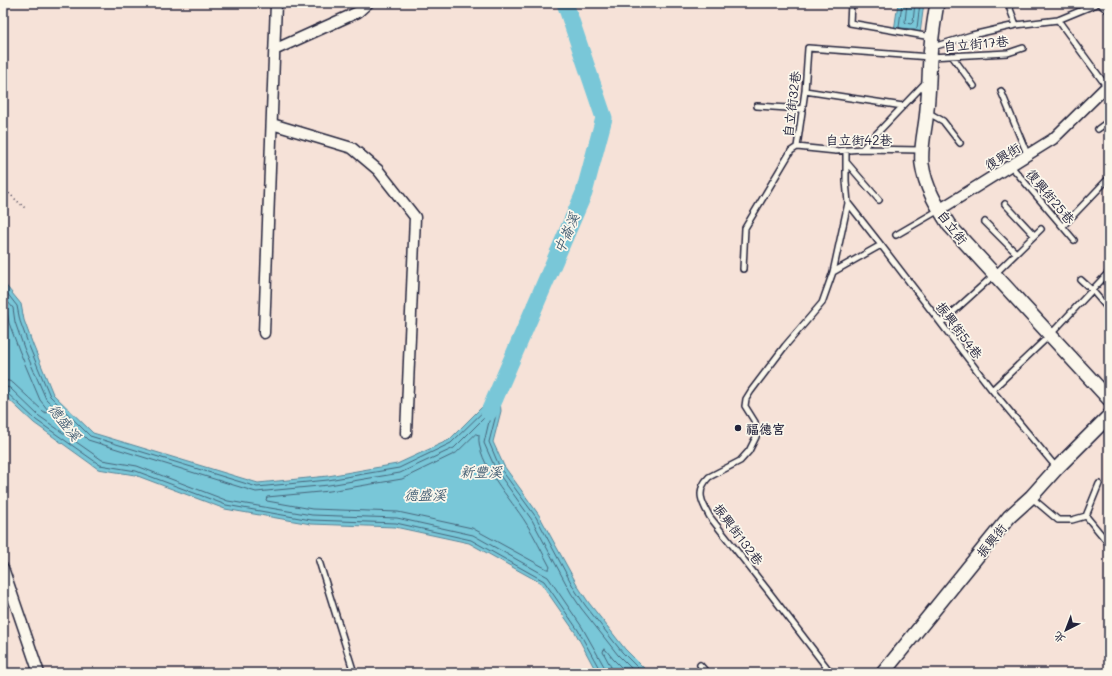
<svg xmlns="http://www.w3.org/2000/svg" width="1112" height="676" font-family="Mali,'LXGW WenKai TC',sans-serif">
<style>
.water{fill:#79c7d8;stroke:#568599}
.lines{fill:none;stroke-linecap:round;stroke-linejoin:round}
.shore{stroke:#45647a;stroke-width:1}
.river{stroke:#79c7d8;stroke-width:17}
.service-casing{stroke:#22223b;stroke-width:8}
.minor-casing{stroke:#22223b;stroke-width:13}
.tertiary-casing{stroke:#22223b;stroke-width:16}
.path{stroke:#22223b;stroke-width:1.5;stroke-dasharray:1 3;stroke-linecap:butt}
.service{stroke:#fbf7ec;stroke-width:5}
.minor{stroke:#fbf7ec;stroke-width:10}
.tertiary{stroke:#fbf7ec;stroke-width:13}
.poi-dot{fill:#22223b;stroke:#fbf7ec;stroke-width:1.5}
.labels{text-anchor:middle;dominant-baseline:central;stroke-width:3.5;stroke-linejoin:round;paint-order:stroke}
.street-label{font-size:13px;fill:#22223b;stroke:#fbf7ec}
.poi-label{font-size:13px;font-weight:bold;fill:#22223b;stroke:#fbf7ec;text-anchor:start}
.water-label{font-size:14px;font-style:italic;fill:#405c72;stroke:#fbf7ec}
</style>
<rect width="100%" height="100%" fill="#f6e2d8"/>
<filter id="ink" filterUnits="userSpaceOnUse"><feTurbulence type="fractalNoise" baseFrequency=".025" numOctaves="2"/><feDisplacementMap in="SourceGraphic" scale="8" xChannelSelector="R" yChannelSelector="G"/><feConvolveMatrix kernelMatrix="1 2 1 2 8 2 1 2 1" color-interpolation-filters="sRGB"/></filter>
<g filter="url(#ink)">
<!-- water -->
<path class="water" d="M898,3H924L920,34L894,31Z
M3,282L21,304L24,320L33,345L53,394L93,433L258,483L328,476L397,464L449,440L499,390L501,411L493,442L504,466L539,515L579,588L589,603L625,649L649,673H597L575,632L541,583L469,543L395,527L311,524L225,509L135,475L98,469L34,423L3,394Z"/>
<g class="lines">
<!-- shore -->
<path class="shore" d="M902,3L899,27L900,28L915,29L917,28L920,3
M907,3L905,22L906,23L911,24L913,22L915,3
M3,288L17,306L20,321L29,346L50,396L90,436L257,487L328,480L399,468L451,443L493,402H496L497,411L489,442L500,468L536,517L575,590L585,605L622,652L643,673
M3,296L13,308L15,322L24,348L46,399L88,440L256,492L329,485L400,473L454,448L487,415H489L490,417L484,443L496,470L532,520L571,593L581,608L618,655L636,673
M3,306L7,311L9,323L19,350L40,400L48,410V412L46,413L43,411L13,383L9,381L3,380
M3,386L10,388L39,416L102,460L137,466L228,501L312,515L397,518L473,535L548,577L582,627L605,668V673
M3,391L7,393L36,420L100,465L136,471L226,505L311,520L396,523L471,540L544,581L578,630L600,670V673
M476,434L479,435C476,463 512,500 526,523C535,537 542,552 550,567L549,569H547L472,528L398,512L312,509L267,501L266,500L267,497L330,491L402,479L456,453Z
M611,673V667L603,652L604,649L606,650L613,659L627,673"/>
<!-- river -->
<path class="river" d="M489,412L584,193L604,118L565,3"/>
<!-- service casing -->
<g class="service-casing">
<path id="service" d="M851,3L850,23L931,37
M1010,3V9L1016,25
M1058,20L1107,87
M933,47L972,35L1016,25L1058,20L1099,3
M952,56L974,86
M805,91L903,106
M1001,91L1028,156
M757,106L803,109
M927,112L943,121L960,143
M1098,129L1109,121
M797,147L836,151L862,149L921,150
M862,149L926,82
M847,163L879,200
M1011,166L1074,240
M848,203L881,245L992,390L1056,467
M1005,204L1034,235
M985,222L1016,253
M1063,226L1109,178
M896,235L939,210
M743,269L745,228L791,151L797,147L805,91L808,48L930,57L1008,53L1023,48
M833,272L881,245
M1081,280L1092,290L1109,310
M941,323L994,275L1041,229
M992,390L1050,335L1109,272
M1032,498L1058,520H1072L1086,516L1109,544
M1086,516L1099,484
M319,561L354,673
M700,665L707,673
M831,673L769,592L710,517C702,503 695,491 709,477L740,461L749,451L756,437V430L755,422L745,406L746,399L751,391L785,346L822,303L833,272L848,203L846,181V151"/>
</g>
<!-- minor casing -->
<g class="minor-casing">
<path id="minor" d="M274,50L358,12L368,3
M272,124L352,148L378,170L415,217L406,433
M939,210L1053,139L1109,84
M264,333L276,3
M3,568L39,673"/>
</g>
<!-- tertiary casing -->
<g class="tertiary-casing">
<path id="tertiary" d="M937,3C934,21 931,39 930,58C929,75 929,92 927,109C926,128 920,145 922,164C925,187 937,206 949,225L1109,399
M1105,3L1109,6
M883,673L1009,517L1031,497L1057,468L1109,416"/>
</g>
<!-- path -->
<path class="path" d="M3,188L26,209"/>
<!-- service -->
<use href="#service" class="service"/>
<!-- minor -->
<use href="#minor" class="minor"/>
<!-- tertiary -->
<use href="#tertiary" class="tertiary"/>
</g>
</g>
<!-- markers -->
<circle class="poi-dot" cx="738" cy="428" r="4"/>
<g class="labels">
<!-- street labels -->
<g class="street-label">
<text transform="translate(976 43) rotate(-5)">自立街17巷</text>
<text transform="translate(791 104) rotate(-83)">自立街32巷</text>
<text x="859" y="139">自立街42巷</text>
<text transform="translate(1002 156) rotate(-32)">復興街</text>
<text transform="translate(1051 196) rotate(50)">復興街25巷</text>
<text transform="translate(953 227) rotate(52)">自立街</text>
<text transform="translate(960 330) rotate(53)">振興街54巷</text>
<text transform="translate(739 534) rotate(53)">振興街132巷</text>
<text transform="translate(991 540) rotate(-51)">振興街</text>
</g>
<!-- poi labels -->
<g class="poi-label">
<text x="746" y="428">福德宫</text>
</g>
<!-- water labels -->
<g class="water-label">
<text transform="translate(566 233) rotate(-66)">中崙溪</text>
<text transform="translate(65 422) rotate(52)">德盛溪</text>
<text x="481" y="471">新豐溪</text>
<text x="425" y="494">德盛溪</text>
</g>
</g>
<!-- margin -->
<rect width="1112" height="676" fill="none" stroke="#fbf7ec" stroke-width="16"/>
<rect x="8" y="8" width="1096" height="660" fill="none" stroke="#22223b" stroke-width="1.5" filter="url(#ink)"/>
<!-- north arrow -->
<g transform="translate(1066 630) rotate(222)" stroke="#fbf7ec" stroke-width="3" paint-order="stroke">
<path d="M0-3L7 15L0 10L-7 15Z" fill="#22223b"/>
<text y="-6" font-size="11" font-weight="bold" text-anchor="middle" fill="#22223b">北</text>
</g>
</svg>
